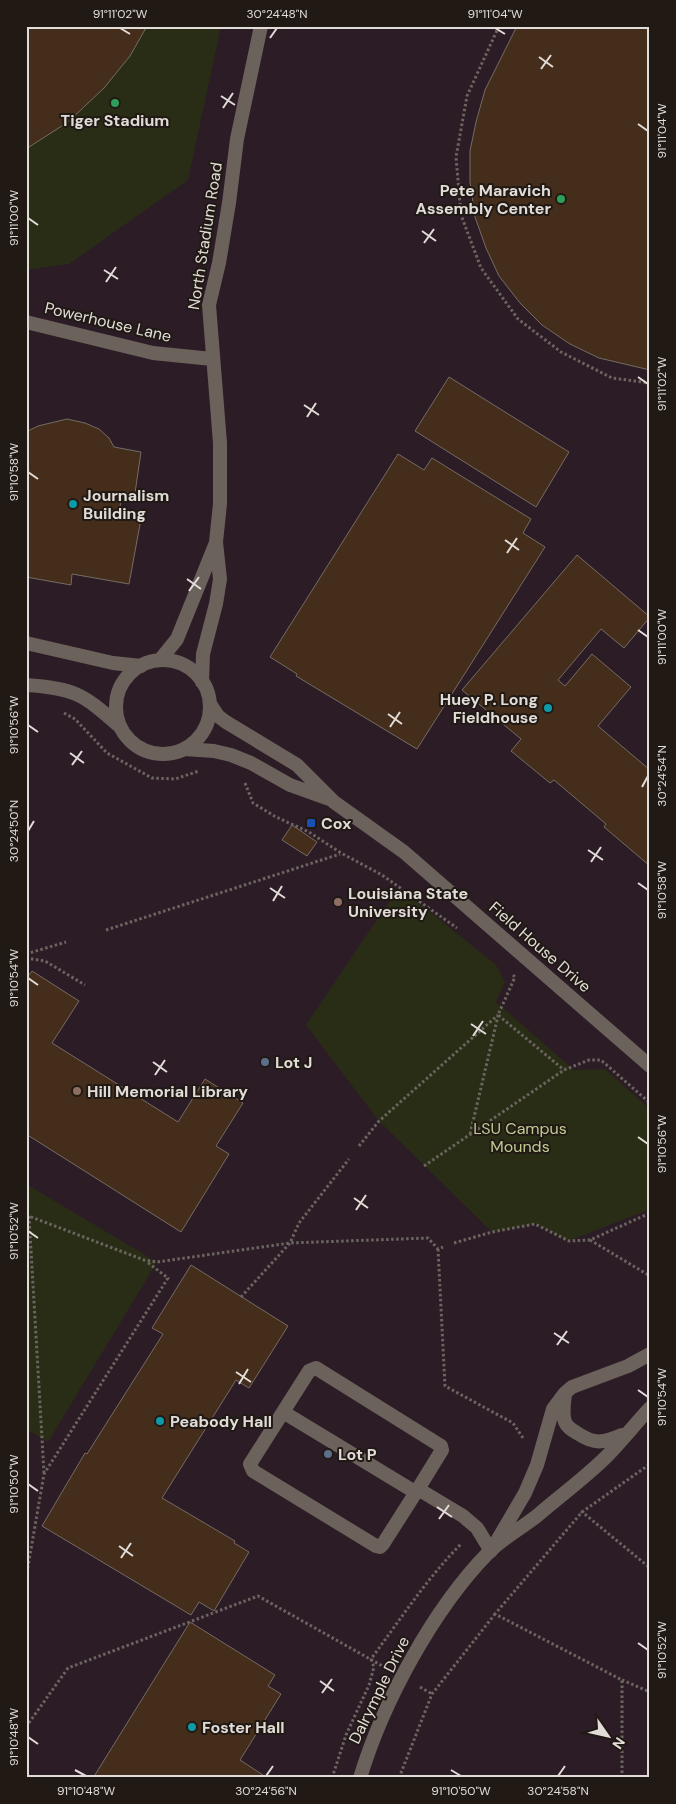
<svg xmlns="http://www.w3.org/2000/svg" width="676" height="1804" font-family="'DM Sans',sans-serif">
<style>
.education{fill:#2c1c26}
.green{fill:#2a2d16}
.building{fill:#442d1a;stroke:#756c65}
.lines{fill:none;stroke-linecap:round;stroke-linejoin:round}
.path{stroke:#6b6560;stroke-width:3;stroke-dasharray:2.5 2.5;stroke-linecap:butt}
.service{stroke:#6b625b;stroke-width:14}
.minor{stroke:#6b625b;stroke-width:14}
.ticks{fill:none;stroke:#e1dcd8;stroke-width:2}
.leisure-dot{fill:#2e9e5b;stroke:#201914;stroke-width:2}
.culture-dot{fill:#0f9aa8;stroke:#201914;stroke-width:2}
.transit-dot{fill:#1a4fb4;stroke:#201914;stroke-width:2}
.education-dot{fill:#8d6e63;stroke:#201914;stroke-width:2}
.service-dot{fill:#5c6f8a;stroke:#201914;stroke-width:2}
.labels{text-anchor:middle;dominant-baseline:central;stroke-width:4;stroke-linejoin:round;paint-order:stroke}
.poi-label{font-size:16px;font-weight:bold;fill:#e1dcd8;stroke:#201914;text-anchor:start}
.street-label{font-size:16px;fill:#e1dcd8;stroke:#201914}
.park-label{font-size:16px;fill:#c2ca92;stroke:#201914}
.neatline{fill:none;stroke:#e1dcd8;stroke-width:2}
.ticks-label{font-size:12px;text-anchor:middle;fill:#e1dcd8}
</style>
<rect width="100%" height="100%" fill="#201914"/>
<!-- education -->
<path class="education" d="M26,26H650V1778H26Z"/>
<!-- green -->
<path class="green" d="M26,26H221L188,180L69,264L26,270Z
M399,887L496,965L505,982L496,1002L574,1070L605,1069L650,1109V1209L569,1241L535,1224L492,1232L379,1121L306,1025Z
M26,1184L157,1262L48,1442L26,1429Z"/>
<!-- building -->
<path class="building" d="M26,26H147L130,56L104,88L68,122L26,149Z
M517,26H650V370L599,358L570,344L542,325L520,303L499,276L486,248L475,217L470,182V151L476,122L485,90Z
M449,377L569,452L536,507L415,431Z
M67,419L85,423L99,429L109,438L114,447L141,452L135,493H123L118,515L141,519L129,584L72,574L71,585L26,577V432L38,426Z
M398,454L424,470L432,458L531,519L523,533L545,547L417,749L296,676L297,674L270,657Z
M577,555L650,617L624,648L601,629L558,680L565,686L592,654L631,687L598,726L650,770V866L604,827L606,824L554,780L550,783L511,751L521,739L462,690Z
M292,825L317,842L307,856L282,840Z
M32,971L79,1001L52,1043L178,1122L205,1079L243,1103L216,1146L229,1154L181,1232L26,1134V979Z
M191,1265L288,1326L249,1388L236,1380L162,1498L235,1541L234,1543L249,1552L214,1611L199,1602L191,1615L42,1526L85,1453L87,1454L163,1334L152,1328Z
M190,1622L275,1675L268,1686L281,1694L240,1760L266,1777L93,1778Z"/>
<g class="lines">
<!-- path -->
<path class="path" d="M499,26L467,96L456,157L461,215L481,268L518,319L561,352L612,378L650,383
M64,713L75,719L107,753L152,778L175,779L199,771
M245,783L253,803L276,817L309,832L341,853L382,875L457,928
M106,930L340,854
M26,954L66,942
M26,958L45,961L85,985
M513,975L515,977L498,1015L564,1070
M470,1134L498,1016
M359,1146L379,1121L498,1015
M424,1166L564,1070L589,1060H601L650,1103
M26,1215L144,1260L157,1262L290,1243L428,1238L438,1249L443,1247
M29,1216L44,1473
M590,1240L650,1276
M454,1243L492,1232L535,1224L569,1241L590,1240L650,1213
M438,1249L445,1386L513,1423L523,1438
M241,1297L290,1243L299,1223L349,1159
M581,1511L650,1568
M26,1578L44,1474L168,1278L147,1262
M622,1680L650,1692
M420,1687L432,1694
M26,1727L68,1668L258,1596L386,1668
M332,1778L346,1735L369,1685L374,1667L371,1659C400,1620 427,1578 462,1543
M399,1778L432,1694L495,1614
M622,1778V1680L495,1614L582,1512L650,1464"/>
<!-- service -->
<path class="service" d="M283,1412L415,1492
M418,1489L442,1450L441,1446L316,1368L309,1371L250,1464L253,1471L376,1546L380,1547L383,1544L418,1489L463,1516L477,1528L491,1551"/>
<!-- minor -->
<path class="minor" d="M26,322L153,353L212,359
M26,643L113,663L141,666
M116 707a47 47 0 1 1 94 0a47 47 0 1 1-94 0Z
M160,660L177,639L215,545
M202,682L203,654L216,604L220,579L216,542L220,504V443L209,305L219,263L229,203L237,139L261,26
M26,685C74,688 83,694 118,725
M210,704L218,716L226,722L297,765L334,802L404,852L650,1066
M184,749L214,751L231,755L251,763L290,785L329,799
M565,1394C564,1403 562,1414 565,1422C567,1427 572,1430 577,1433C595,1445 603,1443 622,1435
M494,1546L525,1493L537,1465L553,1409L565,1393L572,1387L628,1366L650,1354
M360,1778C383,1702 433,1609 489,1552C503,1538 522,1528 538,1515C560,1496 586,1477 607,1456C622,1441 635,1424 650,1408"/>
</g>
<!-- ticks -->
<path class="ticks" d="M120,28L130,34M495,28L505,34M270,38L277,28M539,57L553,67M541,69L551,55M221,96L235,105M223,108L233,93M638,124L648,131M28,218L38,225M422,231L436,241M424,243L434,229M104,270L118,279M106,282L116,267M638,377L648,384M304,405L319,415M307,417L316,403M28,472L38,479M505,540L519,550M507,553L517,538M187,579L201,589M189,591L199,577M638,630L648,637M388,714L402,724M28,725L38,732M390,727L400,712M70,753L84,763M72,765L82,751M642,787L648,776M28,831L34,821M588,850L603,860M591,862L601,847M638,883L648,890M270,888L285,898M273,901L282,886M28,978L38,985M471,1024L486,1034M473,1036L483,1021M153,1062L167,1072M155,1075L165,1060M638,1137L648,1144M354,1198L368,1208M356,1210L366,1195M28,1231L38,1238M554,1333L569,1343M557,1345L567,1331M236,1372L251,1382M239,1384L248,1369M638,1390L648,1397M28,1484L38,1491M437,1507L452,1517M439,1519L449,1505M119,1546L133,1556M121,1558L131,1543M638,1643L648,1650M320,1681L334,1691M322,1693L332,1679M28,1737L38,1744M75,1770L86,1776M451,1770L461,1776M266,1776L273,1766M558,1776L565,1766"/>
<!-- markers -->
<g class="leisure-dot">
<circle cx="115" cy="103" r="5"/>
<circle cx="561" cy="199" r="5"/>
</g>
<g class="culture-dot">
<circle cx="73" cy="504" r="5"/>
<circle cx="548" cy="708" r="5"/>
<circle cx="160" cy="1421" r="5"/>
<circle cx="192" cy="1727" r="5"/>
</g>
<rect class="transit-dot" x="306" y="818" width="10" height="10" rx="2.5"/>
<g class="education-dot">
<circle cx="338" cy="902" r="5"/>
<circle cx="77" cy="1091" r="5"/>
</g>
<g class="service-dot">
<circle cx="265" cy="1062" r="5"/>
<circle cx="328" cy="1454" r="5"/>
</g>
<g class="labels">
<!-- poi labels -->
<g class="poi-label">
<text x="115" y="120" text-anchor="middle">Tiger Stadium</text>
<text x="551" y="190" text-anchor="end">Pete Maravich<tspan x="551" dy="18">Assembly Center</tspan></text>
<text x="83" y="495">Journalism<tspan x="83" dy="18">Building</tspan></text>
<text x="538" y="699" text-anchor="end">Huey P. Long<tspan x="538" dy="18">Fieldhouse</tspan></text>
<text x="321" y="823">Cox</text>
<text x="348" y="893">Louisiana State<tspan x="348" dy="18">University</tspan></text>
<text x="275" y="1062">Lot J</text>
<text x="87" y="1091">Hill Memorial Library</text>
<text x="170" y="1421">Peabody Hall</text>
<text x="338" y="1454">Lot P</text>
<text x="202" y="1727">Foster Hall</text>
</g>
<!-- street labels -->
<g class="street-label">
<text transform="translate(205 236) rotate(-81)">North Stadium Road</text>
<text transform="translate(108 322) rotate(13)">Powerhouse Lane</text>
<text transform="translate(540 947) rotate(41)">Field House Drive</text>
<text transform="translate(379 1690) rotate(-64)">Dalrymple Drive</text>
</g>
<!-- park labels -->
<g class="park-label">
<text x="520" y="1128">LSU Campus<tspan x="520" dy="18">Mounds</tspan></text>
</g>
</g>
<!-- border -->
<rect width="676" height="1804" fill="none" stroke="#201914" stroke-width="55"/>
<!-- north arrow -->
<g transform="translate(608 1736) rotate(124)" stroke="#201914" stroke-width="4" paint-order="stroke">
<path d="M0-4L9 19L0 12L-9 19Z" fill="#e1dcd8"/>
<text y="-8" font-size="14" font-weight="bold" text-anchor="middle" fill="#e1dcd8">N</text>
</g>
<rect x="28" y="28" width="620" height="1748" class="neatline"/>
<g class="ticks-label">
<text x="120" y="18">91°11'02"W</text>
<text x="277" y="18">30°24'48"N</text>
<text x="495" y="18">91°11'04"W</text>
<text transform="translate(662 131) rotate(-90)" y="4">91°11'04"W</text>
<text transform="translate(14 218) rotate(-90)" y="4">91°11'00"W</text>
<text transform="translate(662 384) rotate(-90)" y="4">91°11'02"W</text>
<text transform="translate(14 472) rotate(-90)" y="4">91°10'58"W</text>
<text transform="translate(662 637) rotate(-90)" y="4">91°11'00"W</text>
<text transform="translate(14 725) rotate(-90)" y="4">91°10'56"W</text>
<text transform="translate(662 776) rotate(-90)" y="4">30°24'54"N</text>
<text transform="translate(14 831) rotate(-90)" y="4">30°24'50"N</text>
<text transform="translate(662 890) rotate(-90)" y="4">91°10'58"W</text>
<text transform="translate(14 978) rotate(-90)" y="4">91°10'54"W</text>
<text transform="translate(662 1144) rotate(-90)" y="4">91°10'56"W</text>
<text transform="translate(14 1231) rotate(-90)" y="4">91°10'52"W</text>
<text transform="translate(662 1397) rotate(-90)" y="4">91°10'54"W</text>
<text transform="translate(14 1484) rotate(-90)" y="4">91°10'50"W</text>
<text transform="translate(662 1650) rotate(-90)" y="4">91°10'52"W</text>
<text transform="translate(14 1737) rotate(-90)" y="4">91°10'48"W</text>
<text x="86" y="1795">91°10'48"W</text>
<text x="266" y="1795">30°24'56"N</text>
<text x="461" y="1795">91°10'50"W</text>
<text x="558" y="1795">30°24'58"N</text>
</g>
</svg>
